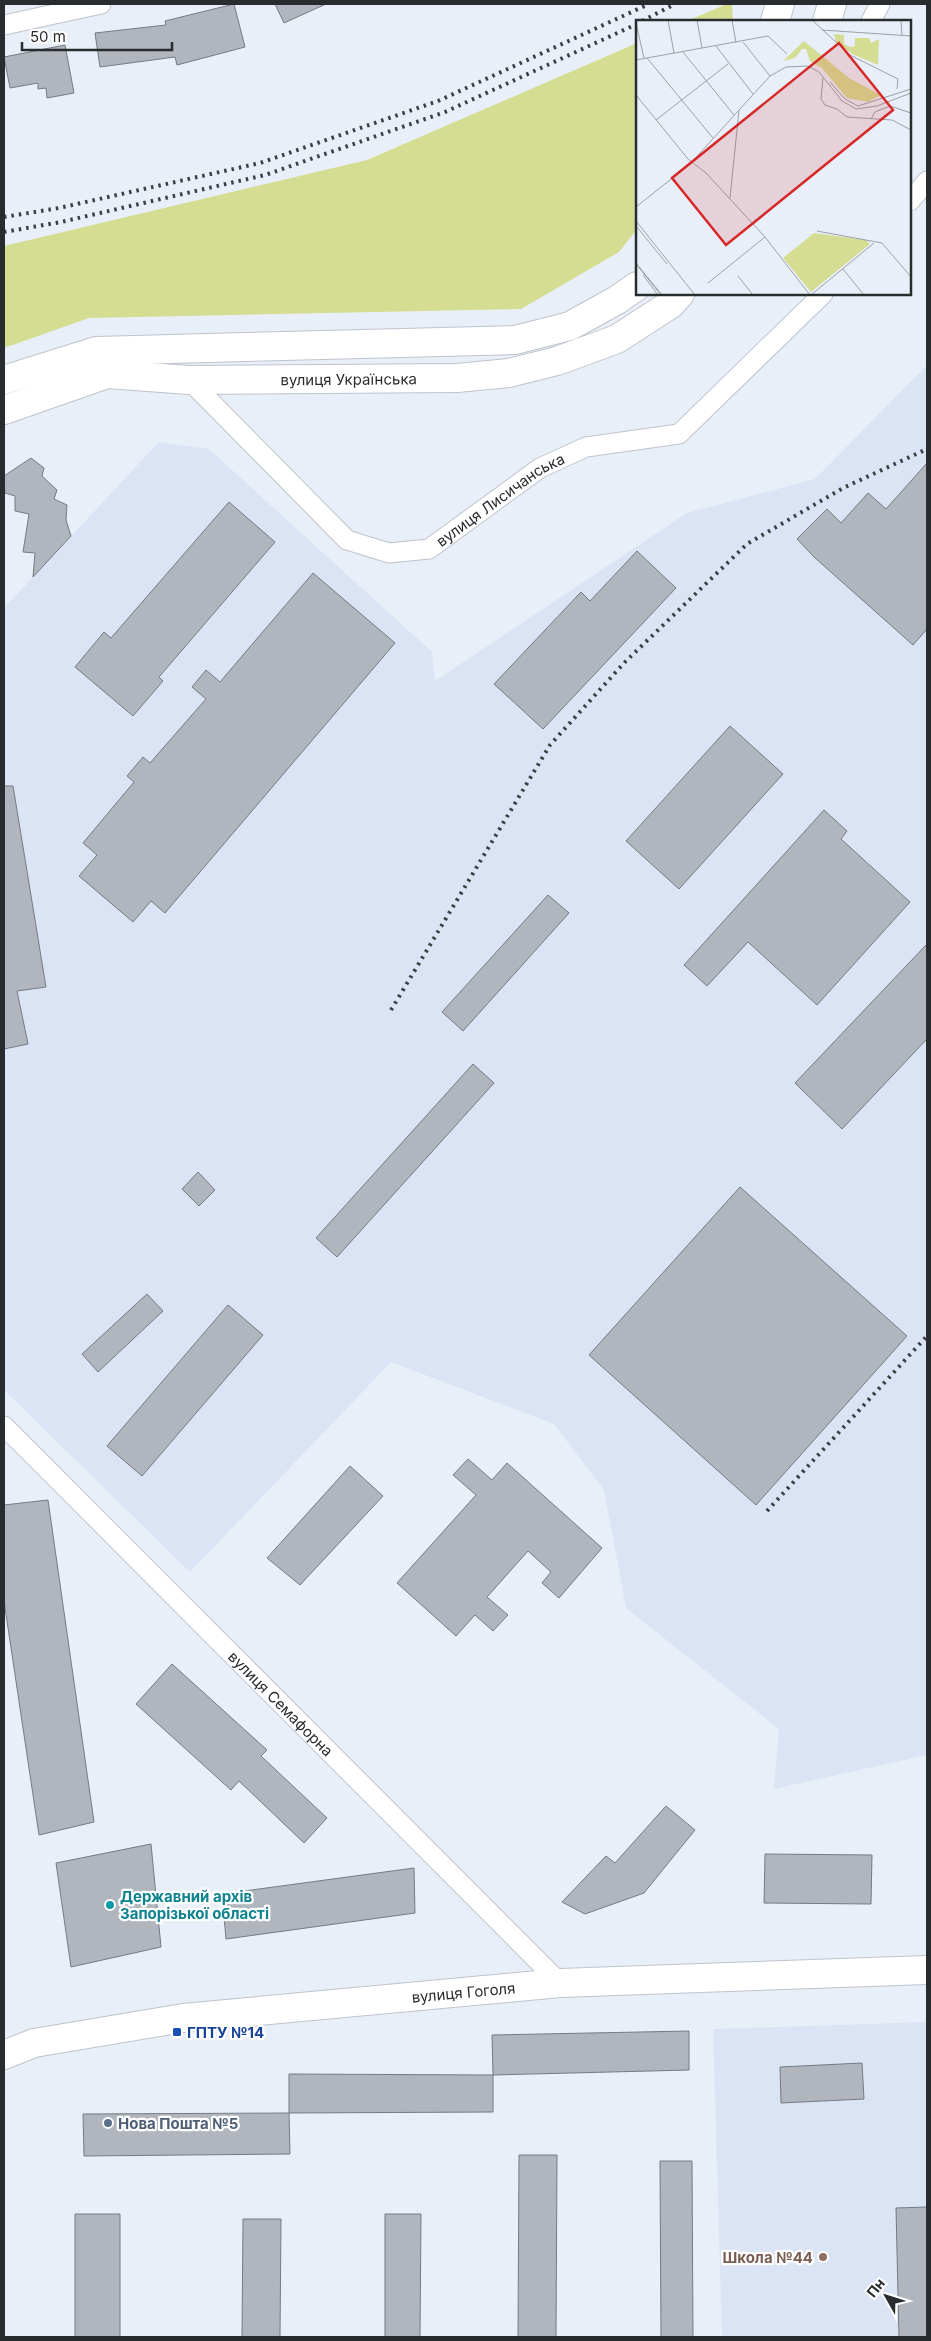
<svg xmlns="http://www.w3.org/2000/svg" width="931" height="2341" font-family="Inter,sans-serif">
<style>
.built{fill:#dae4f4}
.green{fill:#d5dd92}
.building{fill:#b0b5be;stroke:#757b83}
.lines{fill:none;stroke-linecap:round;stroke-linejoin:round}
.street-casing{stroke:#bec3cc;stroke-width:21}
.secondary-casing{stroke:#bec3cc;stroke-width:30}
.street{stroke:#fff;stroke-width:19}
.secondary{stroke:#fff;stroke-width:28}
.rail{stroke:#3c4043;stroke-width:4;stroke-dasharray:2.5 5;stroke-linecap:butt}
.culture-dot{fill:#0f9aa8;stroke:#fff;stroke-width:2}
.transit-dot{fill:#1a4fb4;stroke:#fff;stroke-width:2}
.service-dot{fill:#5c6f8a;stroke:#fff;stroke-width:2}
.education-dot{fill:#8d6e63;stroke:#fff;stroke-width:2}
.labels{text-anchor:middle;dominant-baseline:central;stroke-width:4.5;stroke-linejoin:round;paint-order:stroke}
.street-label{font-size:15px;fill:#292c2f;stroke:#fff}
.culture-label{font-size:15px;font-weight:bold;fill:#0d838f;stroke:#fff;text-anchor:start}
.transit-label{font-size:15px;font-weight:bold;fill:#164399;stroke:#fff;text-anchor:start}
.service-label{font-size:15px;font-weight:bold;fill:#4e5e75;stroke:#fff;text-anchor:start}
.education-label{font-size:15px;font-weight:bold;fill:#785e54;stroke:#fff;text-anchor:end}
.inset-road{fill:none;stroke:#9ca1a8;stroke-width:1}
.view{fill:#d62828;fill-opacity:0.15;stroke:#d62828;stroke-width:2.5}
.inset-edge{fill:none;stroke:#292c2f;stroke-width:2.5}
</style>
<rect width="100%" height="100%" fill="#e9eff8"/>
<!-- built -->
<path class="built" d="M927,365V1755L774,1789L779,1729L626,1608L604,1490L554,1424L391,1362L190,1572L4,1390V608L159,442L209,449L432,652L435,681L687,513L815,479Z
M927,2022V2337H722L713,2029Z"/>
<!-- green -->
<path class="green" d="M727,4H732L733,21H687Z
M637,43V229L619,252L521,309L89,318L4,348V246L367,160Z"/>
<!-- building -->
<path class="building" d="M234,4L245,47L177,65L175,57L100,67L95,33L166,25L165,21Z
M275,4H326L284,23Z
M65,45L74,93L47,98L46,88L38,89V83L10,88L4,57Z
M31,458L44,468L42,476L57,490L54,499L67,505L66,520L71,536L33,577L35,553L23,552L29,514L15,511V496L5,493L4,476Z
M927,463V629L913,645L814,557L797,539L827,509L841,523L868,493L886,509Z
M229,502L275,542L159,677L163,681L133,716L75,667L104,632L111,638Z
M637,551L676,588L543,729L494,684L581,592L590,601Z
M313,573L395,643L165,913L151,901L133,922L79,876L97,855L83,843L134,782L127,776L143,757L150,763L206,699L192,687L206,670L220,682Z
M730,726L783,774L679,889L626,841Z
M4,786H13L46,987L17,991L28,1044L4,1049Z
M824,810L847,831L841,839L910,902L817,1005L748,942L707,986L684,965Z
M548,895L569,913L463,1031L442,1012Z
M927,944V1039L842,1129L795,1083Z
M473,1064L494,1083L337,1257L316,1238Z
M198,1172L215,1190L199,1206L182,1189Z
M740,1187L907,1336L756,1505L589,1355Z
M147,1294L163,1311L98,1372L82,1354Z
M228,1305L263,1335L142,1476L107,1446Z
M468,1459L492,1480L507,1463L602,1548L559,1598L542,1583L551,1572L528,1551L487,1597L508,1615L493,1631L475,1615L456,1636L397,1583L476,1495L453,1475Z
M350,1466L383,1496L300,1585L267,1558Z
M48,1500L94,1822L39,1835L4,1601V1505Z
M172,1664L267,1750L261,1756L327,1818L304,1843L239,1781L231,1790L136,1704Z
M666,1806L695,1830L644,1893L585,1914L562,1902L606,1856L615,1863Z
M151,1844L161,1947L71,1967L56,1863Z
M765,1854L872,1855L871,1904L764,1903Z
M414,1868L415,1913L226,1939L222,1894Z
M689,2031V2070L493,2075L492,2035Z
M862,2063L864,2099L781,2103L780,2067Z
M289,2074L493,2075V2112L289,2113Z
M289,2113L290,2154L84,2156L83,2114Z
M519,2155H557L556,2337H518Z
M660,2161H692L693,2337H661Z
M927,2207V2337H899L896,2208Z
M75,2214H120V2337H75Z
M385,2214H421L420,2337H385Z
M243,2219H281L280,2337H242Z"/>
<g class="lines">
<!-- street casing -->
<g class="street-casing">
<g id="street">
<path d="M871,21L880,4"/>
<path d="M4,25L101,4"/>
<path d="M910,201L927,181"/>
<path id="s1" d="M189,380L347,540L389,553L429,549L540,468L586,447L679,434L823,294"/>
<path id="s2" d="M4,1426L560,1983"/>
</g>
</g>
<!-- secondary casing -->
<g class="secondary-casing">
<g id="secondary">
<path d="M775,21L780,4"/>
<path d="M827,21L832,4"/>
<path d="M4,380L96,351L515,340L570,326L617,300L637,286"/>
<path id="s3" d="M4,410L107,374L189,380L457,378L509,373L557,361L617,339L671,304L680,294"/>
<path id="s4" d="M4,2055L34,2043L183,2018L560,1983L927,1970"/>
</g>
</g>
<!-- street -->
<use href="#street" class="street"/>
<!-- secondary -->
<use href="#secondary" class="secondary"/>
<!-- rail -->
<path class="rail" d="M642,21L675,4
M4,217L59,208L260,163L438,101L649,4
M4,232L61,222L265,175L445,112L637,24
M391,1010L550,745L624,663L747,544L843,488L927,449
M767,1511L927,1336"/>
</g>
<!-- markers -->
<circle class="culture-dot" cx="110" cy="1905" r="5"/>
<rect class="transit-dot" x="172" y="2027" width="10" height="10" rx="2.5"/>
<circle class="service-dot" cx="108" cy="2123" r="5"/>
<circle class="education-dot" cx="823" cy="2257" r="5"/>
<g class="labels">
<!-- street labels -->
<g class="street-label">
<text stroke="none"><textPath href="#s3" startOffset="351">вулиця Українська</textPath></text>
<text stroke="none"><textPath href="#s1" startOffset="396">вулиця Лисичанська</textPath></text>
<text stroke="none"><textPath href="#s2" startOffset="392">вулиця Семафорна</textPath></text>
<text stroke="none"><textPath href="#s4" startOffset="465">вулиця Гоголя</textPath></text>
</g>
<!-- culture labels -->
<g class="culture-label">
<text x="120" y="1896">Державний архів<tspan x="120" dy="17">Запорізької області</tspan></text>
</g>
<!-- transit labels -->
<g class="transit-label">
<text x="187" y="2032">ГПТУ №14</text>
</g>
<!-- service labels -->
<g class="service-label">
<text x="118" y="2123">Нова Пошта №5</text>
</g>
<!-- education labels -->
<g class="education-label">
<text x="813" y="2257">Школа №44</text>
</g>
</g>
<!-- overview -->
<g transform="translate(636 20)">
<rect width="275" height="275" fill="#e9eff8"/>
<path d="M198,14L208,15V24L214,27L219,26V18H233L235,23L243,19L242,45L216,34L200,22ZM168,21L213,58L245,75L232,82L211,78L186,48L174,41L170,29H166L159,38L147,41ZM178,213L230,220L234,224L175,272L147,238Z" fill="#d5dd92"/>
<path class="inset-road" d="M32,0L38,33M61,0L66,28M96,0L100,23M176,0L214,35L262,59L261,69M265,0L266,16M0,3L8,38M186,10L275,16M107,22L134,56M80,26L117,74M47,32L98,95M11,38L77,118M0,40L132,16L151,34M187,58L185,79L189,85L201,89L211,97L256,100L275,110M194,62L209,79L222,86L275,69M0,75L52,139L70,153L129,217L174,275M235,99L239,92L254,86L275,93M20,100L92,44M94,178L103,90M0,187L54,144L134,56L150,47L172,46L183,52L206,81L220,89L241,86L275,73M0,201L59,275M0,206L31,244M181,211L246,223L275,257M0,243L26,275M0,244L25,275M207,249L228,275M7,255L22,275M102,256L117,275M72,263L129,217M175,275L238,223"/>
<path class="view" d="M203,23L257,90L90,225L36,158Z"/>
<rect width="275" height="275" class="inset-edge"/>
</g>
<!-- border -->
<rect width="931" height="2341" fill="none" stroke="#292c2f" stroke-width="10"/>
<!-- north arrow -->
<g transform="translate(886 2296) rotate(309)" stroke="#ffffff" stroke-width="4" paint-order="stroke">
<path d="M0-4L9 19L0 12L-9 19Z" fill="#292c2f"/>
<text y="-8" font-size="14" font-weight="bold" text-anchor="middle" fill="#292c2f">Пн</text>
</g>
<!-- scale -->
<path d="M22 42v8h150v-8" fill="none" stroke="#292c2f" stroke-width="2.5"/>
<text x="30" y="42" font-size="15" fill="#292c2f" stroke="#ffffff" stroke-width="4" paint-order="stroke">50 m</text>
</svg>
